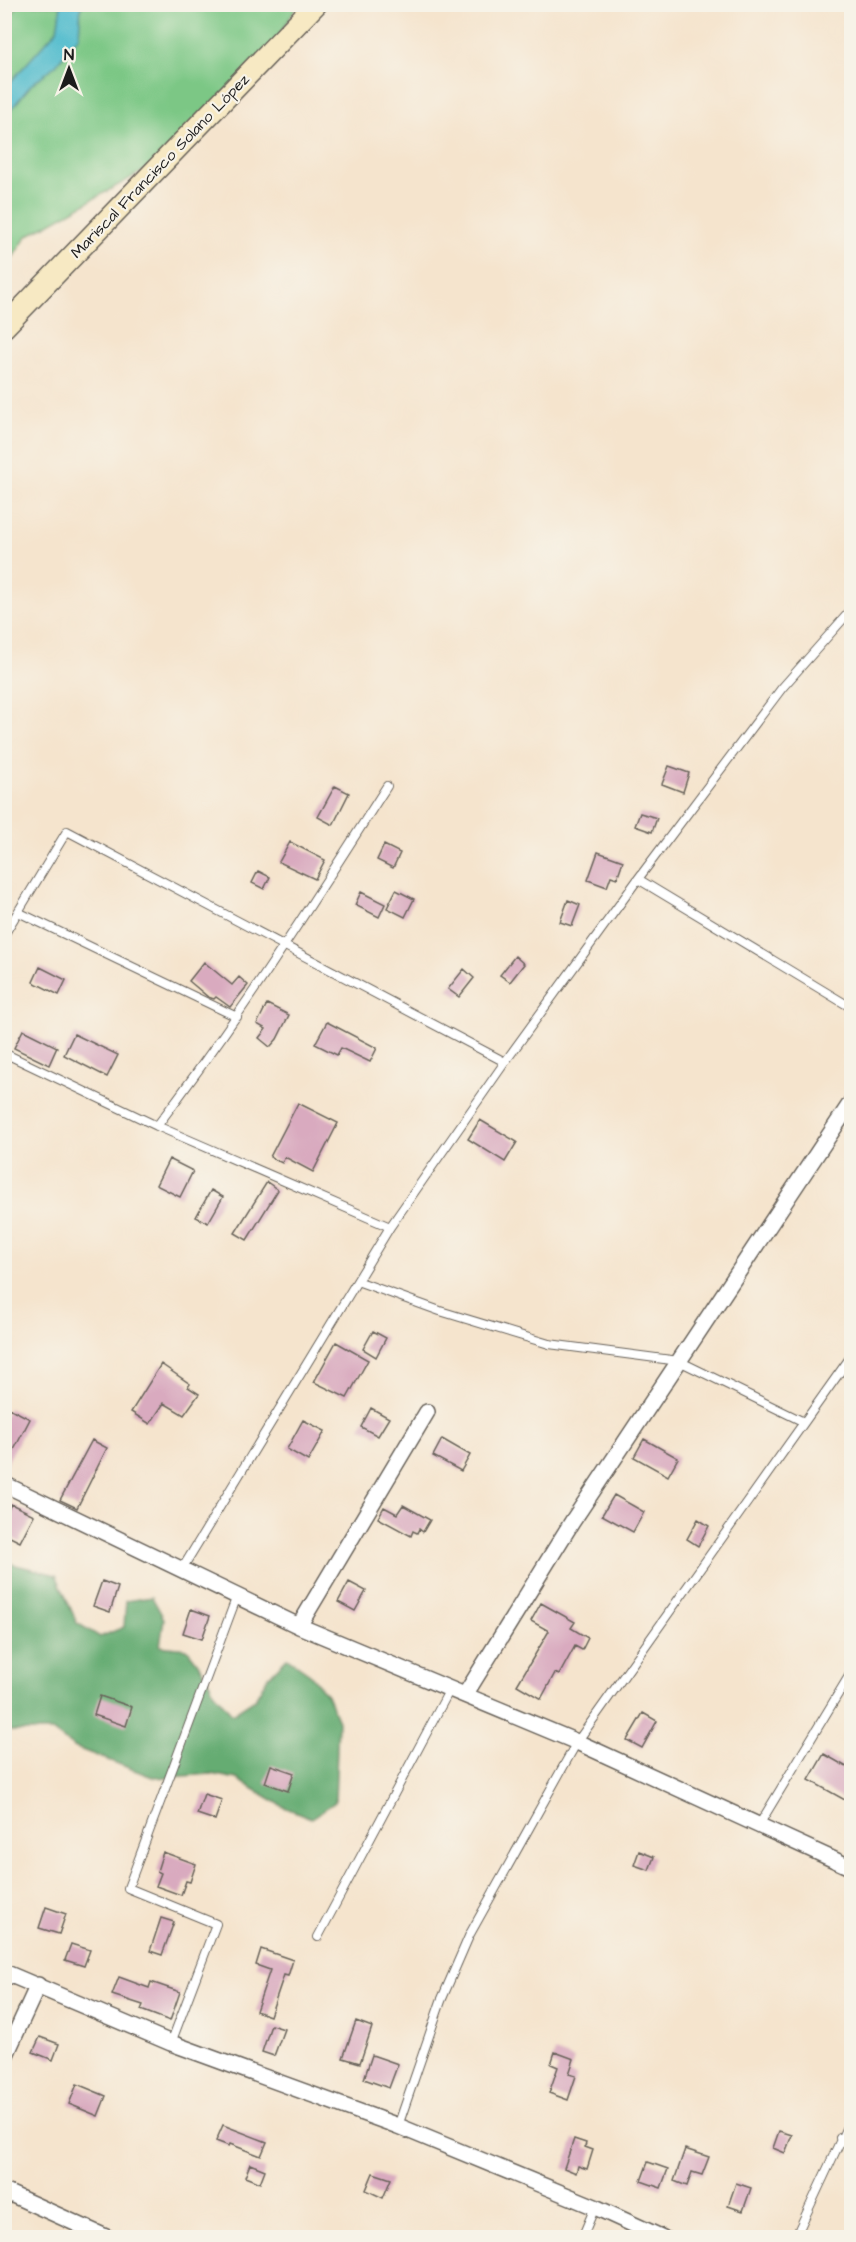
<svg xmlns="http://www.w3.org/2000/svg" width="856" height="2242" font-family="'Architects Daughter',sans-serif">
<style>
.green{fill:#7cc785;stroke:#4c7250;stroke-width:1.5}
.forest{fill:#65ac72;stroke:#406447;stroke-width:1.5}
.water{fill:#51bccd;stroke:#366c74;stroke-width:1.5}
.building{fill:#d9aabf}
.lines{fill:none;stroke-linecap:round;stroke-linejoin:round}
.lane-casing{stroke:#68625a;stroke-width:10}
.street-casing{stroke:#68625a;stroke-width:18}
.secondary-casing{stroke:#68625a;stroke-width:24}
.lane{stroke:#fff;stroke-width:8}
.street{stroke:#fff;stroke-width:15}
.secondary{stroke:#f7e9c3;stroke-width:21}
.labels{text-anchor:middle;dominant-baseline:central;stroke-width:4.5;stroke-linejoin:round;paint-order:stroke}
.street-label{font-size:16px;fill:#1c1c1c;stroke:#f7f3e8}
</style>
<rect width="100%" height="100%" fill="#f7f3e8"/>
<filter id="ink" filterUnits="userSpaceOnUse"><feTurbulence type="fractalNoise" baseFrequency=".0167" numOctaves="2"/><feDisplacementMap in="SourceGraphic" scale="12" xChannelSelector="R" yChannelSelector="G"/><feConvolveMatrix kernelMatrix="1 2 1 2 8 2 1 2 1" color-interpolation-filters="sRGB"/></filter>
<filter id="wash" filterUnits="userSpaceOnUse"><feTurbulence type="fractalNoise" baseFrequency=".008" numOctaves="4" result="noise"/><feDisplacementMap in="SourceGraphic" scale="24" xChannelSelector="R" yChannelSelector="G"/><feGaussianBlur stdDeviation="1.35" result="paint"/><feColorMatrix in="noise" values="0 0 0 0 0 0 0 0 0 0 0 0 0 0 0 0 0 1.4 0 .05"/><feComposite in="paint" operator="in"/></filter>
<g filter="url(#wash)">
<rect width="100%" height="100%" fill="#f5e4cd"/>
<!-- green -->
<path class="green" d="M19,5H298L252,79L156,164L27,236L5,269V22Z"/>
<!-- forest -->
<path class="forest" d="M4,1562L56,1575L77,1623L100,1637L124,1627L126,1601L152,1597L164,1619L160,1646L187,1649L203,1670L215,1694L232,1714L255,1699L268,1677L287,1658L310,1674L327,1695L338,1721L335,1802L311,1818L284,1807L237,1779L211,1774L155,1778L74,1747L52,1731H5Z"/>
<!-- water -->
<path class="water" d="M61,5H81L79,36L56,65L31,85L5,117V88L57,30Z"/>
<g id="blocks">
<!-- building -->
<path class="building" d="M669,766L689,773L683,792L662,784Z
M335,786L349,793L333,825L318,817Z
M640,813L657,818L652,832L635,826Z
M290,842L325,860L315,879L279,862Z
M384,845L400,853L393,868L377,860Z
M598,852L623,861L617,878L611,876L607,887L588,880Z
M258,871L270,877L264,889L252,883Z
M396,890L414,899L405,917L387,908Z
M361,892L385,904L379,917L355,905Z
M568,900L580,905L572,926L560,922Z
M515,956L524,964L510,982L500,975Z
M204,962L232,985L239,977L248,985L230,1007L216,997L214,999L208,997L189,981Z
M40,967L66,980L59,995L33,982Z
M464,969L474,978L459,997L448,989Z
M267,1004L289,1015L277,1039L270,1047L259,1038L266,1029L257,1024Z
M327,1022L377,1048L370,1062L341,1048L337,1055L315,1044Z
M23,1030L57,1047L49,1065L14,1048Z
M74,1034L118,1055L107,1077L64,1055Z
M298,1103L338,1123L313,1172L285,1157L282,1163L270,1157Z
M480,1120L517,1142L505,1162L468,1139Z
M169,1159L193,1171L180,1197L156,1185Z
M267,1182L278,1190L247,1240L235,1233Z
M211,1190L223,1197L208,1223L196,1217Z
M373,1331L386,1338L376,1357L363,1349Z
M336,1342L368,1360L347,1398L314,1382Z
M161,1364L190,1384L188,1387L199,1394L184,1415L164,1403L150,1424L131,1412Z
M9,1408L30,1419L4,1469V1417Z
M371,1408L389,1418L378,1436L361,1427Z
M303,1420L325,1431L308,1461L287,1449Z
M442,1439L470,1455L461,1471L433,1456Z
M644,1439L678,1458L668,1476L634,1457Z
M92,1440L107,1448L77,1508L60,1500Z
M614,1495L644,1512L633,1532L602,1515Z
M11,1504L34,1515L20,1542L4,1534V1518Z
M403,1505L430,1520L423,1532L419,1529L417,1533L413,1531L411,1536L378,1518L384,1507L397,1514Z
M698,1519L709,1526L698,1546L687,1539Z
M102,1581L118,1587L110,1612L93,1606Z
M349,1582L366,1591L355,1611L338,1602Z
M541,1603L575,1622L571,1628L588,1638L582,1650L575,1646L559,1675L555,1673L541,1699L517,1685L549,1631L531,1621Z
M191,1609L210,1616L202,1639L183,1633Z
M100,1696L132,1707L126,1726L94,1715Z
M643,1713L657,1721L642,1748L627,1740Z
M824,1754L852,1770V1804L809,1780Z
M271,1765L294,1773L288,1791L265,1783Z
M204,1794L222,1800L215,1820L197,1814Z
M639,1851L654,1857L649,1870L634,1865Z
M163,1852L196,1864L190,1882L186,1881L181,1895L156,1886L161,1873L157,1871Z
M46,1907L66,1914L59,1934L39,1928Z
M161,1918L174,1922L162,1955L150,1951Z
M71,1944L90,1950L84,1966L65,1960Z
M261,1949L293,1960L288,1976L284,1975L270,2016L256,2011L270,1970L256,1965Z
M119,1977L149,1988L151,1982L180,1992L170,2021L141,2010L143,2005L112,1995Z
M356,2021L372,2027L360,2063L343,2058Z
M271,2025L284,2029L274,2056L262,2052Z
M40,2037L59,2044L53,2060L33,2052Z
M555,2052L574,2059L569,2074L576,2076L568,2100L549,2093L558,2067L551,2064Z
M372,2055L398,2064L389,2088L364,2079Z
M77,2084L106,2096L98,2116L69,2104Z
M223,2125L267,2142L261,2156L230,2144L229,2146L216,2141Z
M779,2131L792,2135L785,2153L773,2148Z
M574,2139L586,2143L585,2147L593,2150L587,2169L578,2166L576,2173L564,2168Z
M685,2149L709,2157L702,2175L692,2172L687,2186L674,2181Z
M648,2162L668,2169L661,2188L641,2181Z
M250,2164L265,2170L260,2183L245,2177Z
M373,2173L391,2179L383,2198L366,2190Z
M736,2183L751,2188L743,2211L728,2206Z"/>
</g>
</g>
<g filter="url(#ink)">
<use href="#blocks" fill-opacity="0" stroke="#68625a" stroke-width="1.5"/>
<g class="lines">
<!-- lane casing -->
<g class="lane-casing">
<path id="lane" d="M638,879L852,1008
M18,912L237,1017
M4,935L67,831L505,1062
M4,1053L157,1126L390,1227
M157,1126C240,1017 313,902 387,786
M357,1281L440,1311L549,1344L679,1361L804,1422
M182,1569L390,1227L505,1062L638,879L782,688L852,609
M759,1825L852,1671
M318,1937L450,1689
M171,2043L216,1924L128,1888L237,1596
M398,2126L441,2001L470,1934L577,1742L852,1355
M840,2138L852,2143
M582,2238L595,2207
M795,2238L852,2116"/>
</g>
<!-- street casing -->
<g class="street-casing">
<path id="street" d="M4,1484L299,1626L577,1742L852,1868
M299,1626L427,1412
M465,1695L572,1522L852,1101
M4,1972L171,2043L398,2126L595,2207L663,2238
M4,2059L38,1985
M4,2191L108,2238"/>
</g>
<!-- secondary casing -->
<g class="secondary-casing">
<path id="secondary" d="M4,327L316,4"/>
</g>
<!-- lane -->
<use href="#lane" class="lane"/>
<!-- street -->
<use href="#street" class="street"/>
<!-- secondary -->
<use href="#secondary" class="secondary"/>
</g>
</g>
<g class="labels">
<!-- street labels -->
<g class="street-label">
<text transform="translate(160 166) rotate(-46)">Mariscal Francisco Solano López</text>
</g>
</g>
<!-- margin -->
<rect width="856" height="2242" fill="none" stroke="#f7f3e8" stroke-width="24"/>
<!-- north arrow -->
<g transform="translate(69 69)" stroke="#f7f3e8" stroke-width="4.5" paint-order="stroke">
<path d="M0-4.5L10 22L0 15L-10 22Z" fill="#1c1c1c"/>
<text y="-9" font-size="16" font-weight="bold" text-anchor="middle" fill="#1c1c1c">N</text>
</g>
</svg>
